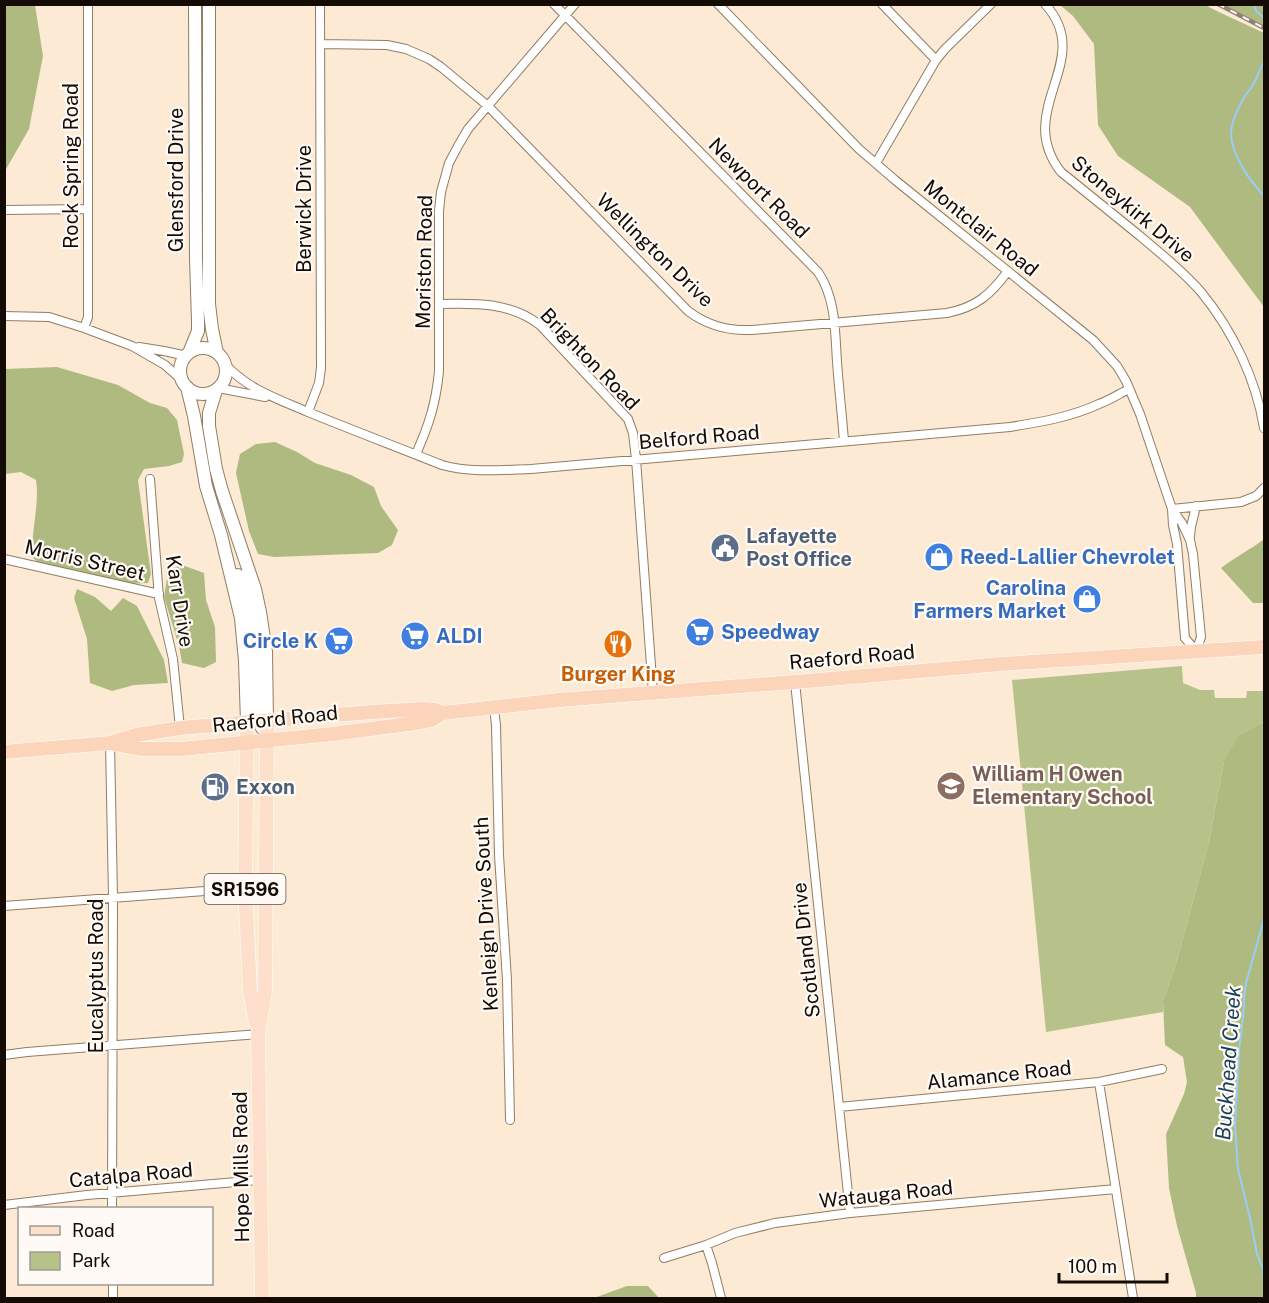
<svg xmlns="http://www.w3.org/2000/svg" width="1269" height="1303" font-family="'Public Sans',sans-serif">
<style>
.green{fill:#b7c28a}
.forest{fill:#aeba80}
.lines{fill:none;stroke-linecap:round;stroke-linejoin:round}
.stream{stroke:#98cef6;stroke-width:2}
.minor-casing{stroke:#917d64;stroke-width:10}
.secondary-casing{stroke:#917d64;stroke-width:14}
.primary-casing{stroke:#fff;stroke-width:15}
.trunk-casing{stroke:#fff;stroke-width:15}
.minor{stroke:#fff;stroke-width:8}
.secondary{stroke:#fff;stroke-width:12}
.primary{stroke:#fddfcb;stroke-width:14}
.trunk{stroke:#fcd4ba;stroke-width:14}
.rail-casing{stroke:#908274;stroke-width:4.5}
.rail{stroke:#fffaf5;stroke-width:2;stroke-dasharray:7;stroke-linecap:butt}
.labels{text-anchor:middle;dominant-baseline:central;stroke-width:4.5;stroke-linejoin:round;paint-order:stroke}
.shield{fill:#fffaf5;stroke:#5a534c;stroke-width:1.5}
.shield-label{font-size:18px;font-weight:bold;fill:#130b04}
.street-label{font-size:20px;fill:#130b04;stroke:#fffaf5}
.service-label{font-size:20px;font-weight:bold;fill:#4e5e75;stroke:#fffaf5;text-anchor:start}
.shop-label{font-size:20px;font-weight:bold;fill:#366cbe;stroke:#fffaf5;text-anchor:start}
.food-label{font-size:20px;font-weight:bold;fill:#c56008;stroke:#fffaf5}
.education-label{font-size:20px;font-weight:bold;fill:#785e54;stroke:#fffaf5;text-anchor:start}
.water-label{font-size:21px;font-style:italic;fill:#143e59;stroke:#fffaf5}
</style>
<rect width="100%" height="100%" fill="#fcead5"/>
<!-- green -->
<path class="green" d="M1182,666L1183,683L1200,690H1214L1215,698H1246L1247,691H1264V721L1224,761L1209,842L1176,964L1163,1001V1012L1046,1032L1012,680Z"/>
<!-- forest -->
<path class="forest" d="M5,4L35,5L43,56L29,129L5,171Z
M1060,5H1205L1221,13L1264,33V307L1190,207L1118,156L1098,125L1094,44L1073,16Z
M1224,5H1264V26Z
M57,367L118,385L150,403L167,408L177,420L184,454L182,462L169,466L144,469L138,480L151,574L148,583L129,584L39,563L33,558C30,532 40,506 36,480L21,472L5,474V369Z
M275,442L297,452L315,463L351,475L374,487L381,506L398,530L392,545L378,553L274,557L258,554L249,531L236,473L240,454L256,444Z
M1264,539V603H1253L1221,568C1235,557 1250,550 1264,539Z
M182,565L204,573L206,600L215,627L216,662L204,668L182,663L179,646L164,597L167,578L166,570Z
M77,589L95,597L111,611L123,598L137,606L164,660L168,683L134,685L112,691L90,683L87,639L74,598Z
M1264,722V1298H1196V1293L1177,1226L1169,1188L1166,1134L1184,1094L1187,1082L1183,1057L1165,1045L1163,1001L1176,964L1209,842L1224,761L1239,736Z
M627,1286H648L659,1298H594Z"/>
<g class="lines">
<!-- stream -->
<path class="stream" d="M1253,4L1257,12L1264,18
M1264,62C1260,68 1258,76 1254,83C1250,90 1245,95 1241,103C1236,112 1231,124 1231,134C1232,156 1250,181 1264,196
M1264,919L1246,983L1244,998V1007L1239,1051L1235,1126L1238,1169L1250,1218L1257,1254L1263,1269L1264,1281"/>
<!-- minor casing -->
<g class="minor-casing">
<path id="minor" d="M554,4L818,272C836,298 835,332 837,362C839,389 842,415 844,441
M718,4L859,149L895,180L1093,340L1117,366L1126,381L1140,414L1172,509L1182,523L1190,540L1193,554L1201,637L1196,651
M882,4L936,60
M1045,4C1097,61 1012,109 1061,172C1088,194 1114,215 1140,236C1161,254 1183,271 1201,292C1233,331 1256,379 1264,428
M320,44L387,45L406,49L429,59L441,67L488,106L688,311C708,326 728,331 752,330L947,313C977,307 991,294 1008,271
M876,163L936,60L945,49L991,4
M4,210L87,209
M439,304C475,303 510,302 540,325L628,419L633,433L636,459L653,693
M4,316L49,317L84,328L132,346L165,365L183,381
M84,328L88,317V4
M139,347L164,351L187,356
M225,364C247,389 278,399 308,412C352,430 397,447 442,465C471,473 501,470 531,469L1010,427C1041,422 1071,417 1099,404C1110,400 1119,394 1129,389
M218,388L265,397
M308,412L319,383L321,368L320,4
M416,454C429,425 436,403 439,371V211L441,192L449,163L458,146L468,129L575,4
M150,479L159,598L173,659L180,728
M1172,509L1173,525L1177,544L1185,638L1196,651
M1172,509L1241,502L1256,496L1264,488
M1190,536L1191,527L1196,506
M4,559L159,594
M795,682L850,1213
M494,708L496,725L499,855L507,980L510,1120
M110,743L113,897L112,1208
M4,906L245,888
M4,1055L27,1052L258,1034
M1099,1082L1133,1298
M839,1107L1099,1082L1162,1069
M4,1205L87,1195L260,1180
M706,1245L712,1263L721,1298
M664,1258L706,1245L735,1233L775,1223L850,1213L1116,1189
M113,1284V1298"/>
</g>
<!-- secondary casing -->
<g class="secondary-casing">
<path id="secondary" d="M209,4V304L212,329L217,353
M180 371a23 23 0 1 1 46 0a23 23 0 1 1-46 0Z
M189,353L198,331V321L196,259L195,4
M187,387L194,416L206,486L221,535L241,618L245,661L247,722
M216,390L209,413V426L216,469L222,491L255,589L260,612L266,652L267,721
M238,575C258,622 257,672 258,721L262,728"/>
</g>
<!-- primary casing -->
<g class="primary-casing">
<path id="primary" d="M247,722L245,888L250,991L256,1023
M262,1298L258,1034L265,992L267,721"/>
</g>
<!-- trunk casing -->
<g class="trunk-casing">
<path id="trunk" d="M110,743L140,749H181L333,734L416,723L431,720L443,713L559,700L807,681L1001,664L1264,647
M4,752L110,743L136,735L180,728L372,712L424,709L435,710L443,713"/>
</g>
<!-- minor -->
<use href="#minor" class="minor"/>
<!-- secondary -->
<use href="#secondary" class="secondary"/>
<!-- primary -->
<use href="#primary" class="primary"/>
<!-- trunk -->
<use href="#trunk" class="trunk"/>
<!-- rail casing -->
<g class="rail-casing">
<path id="rail" d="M1218,4L1264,28"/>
</g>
<!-- rail -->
<use href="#rail" class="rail"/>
</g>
<!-- icons -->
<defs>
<g id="civic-disc" transform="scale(1.5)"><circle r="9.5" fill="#5c6f8a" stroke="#fffaf5"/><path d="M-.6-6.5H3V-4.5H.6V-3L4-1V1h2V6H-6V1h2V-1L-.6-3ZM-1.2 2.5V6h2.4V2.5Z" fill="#fff"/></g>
<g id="shop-disc" transform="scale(1.5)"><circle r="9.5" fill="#3f7fe0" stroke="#fffaf5"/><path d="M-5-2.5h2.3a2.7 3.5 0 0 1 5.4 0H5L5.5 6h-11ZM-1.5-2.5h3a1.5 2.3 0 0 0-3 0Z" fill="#fff"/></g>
<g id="supermarket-disc" transform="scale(1.5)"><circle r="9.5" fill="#3f7fe0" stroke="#fffaf5"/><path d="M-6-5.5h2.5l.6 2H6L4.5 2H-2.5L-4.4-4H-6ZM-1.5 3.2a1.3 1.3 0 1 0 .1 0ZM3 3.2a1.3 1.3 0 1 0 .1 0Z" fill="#fff"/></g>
<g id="restaurant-disc" transform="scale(1.5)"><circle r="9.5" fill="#e8710a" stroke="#fffaf5"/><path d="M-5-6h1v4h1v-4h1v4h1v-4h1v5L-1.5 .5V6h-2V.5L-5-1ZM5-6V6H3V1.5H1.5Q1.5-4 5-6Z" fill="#fff"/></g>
<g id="school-disc" transform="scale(1.5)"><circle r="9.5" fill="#8d6e63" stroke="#fffaf5"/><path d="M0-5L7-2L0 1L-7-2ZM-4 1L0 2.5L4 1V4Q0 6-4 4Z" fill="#fff"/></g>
<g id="fuel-disc" transform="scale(1.5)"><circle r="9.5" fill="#5c6f8a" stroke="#fffaf5"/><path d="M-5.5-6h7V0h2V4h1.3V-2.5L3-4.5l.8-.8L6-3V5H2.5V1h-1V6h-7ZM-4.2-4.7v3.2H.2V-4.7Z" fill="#fff"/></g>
</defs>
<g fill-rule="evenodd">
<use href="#civic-disc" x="725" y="548"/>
<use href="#shop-disc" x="939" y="557"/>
<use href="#shop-disc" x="1087" y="599"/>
<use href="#supermarket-disc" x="700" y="632"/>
<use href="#supermarket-disc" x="415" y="636"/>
<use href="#supermarket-disc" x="339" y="641"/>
<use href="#restaurant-disc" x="618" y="644"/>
<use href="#school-disc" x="951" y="786"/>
<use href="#fuel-disc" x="215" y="787"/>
</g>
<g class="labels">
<!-- shield labels -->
<rect class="shield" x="204.5" y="874" width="81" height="30" rx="4.5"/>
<g class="shield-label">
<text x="245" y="889">SR1596</text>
</g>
<!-- street labels -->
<g class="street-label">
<text transform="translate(71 166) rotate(-90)">Rock Spring Road</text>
<text transform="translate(176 180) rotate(-90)">Glensford Drive</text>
<text transform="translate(759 188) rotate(45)">Newport Road</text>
<text transform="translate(304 209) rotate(-90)">Berwick Drive</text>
<text transform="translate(1133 209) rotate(40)">Stoneykirk Drive</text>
<text transform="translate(981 228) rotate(39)">Montclair Road</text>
<text transform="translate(655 250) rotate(44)">Wellington Drive</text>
<text transform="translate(424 262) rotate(-89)">Moriston Road</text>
<text transform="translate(590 359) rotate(46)">Brighton Road</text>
<text transform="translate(699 437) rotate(-5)">Belford Road</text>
<text transform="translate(85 560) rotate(13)">Morris Street</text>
<text transform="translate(180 601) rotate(81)">Karr Drive</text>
<text transform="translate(852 657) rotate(-5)">Raeford Road</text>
<text transform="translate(275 719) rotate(-6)">Raeford Road</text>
<text transform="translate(486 914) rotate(-93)">Kenleigh Drive South</text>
<text transform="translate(806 950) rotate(-96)">Scotland Drive</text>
<text transform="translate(96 976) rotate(-90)">Eucalyptus Road</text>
<text transform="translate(999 1075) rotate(-6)">Alamance Road</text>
<text transform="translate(241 1167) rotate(-91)">Hope Mills Road</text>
<text transform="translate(131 1175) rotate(-5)">Catalpa Road</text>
<text transform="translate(886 1194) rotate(-6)">Watauga Road</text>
</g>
<!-- service labels -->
<g class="service-label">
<text x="746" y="536">Lafayette<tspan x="746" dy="23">Post Office</tspan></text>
<text x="236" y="787">Exxon</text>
</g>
<!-- shop labels -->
<g class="shop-label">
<text x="960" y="557">Reed-Lallier Chevrolet</text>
<text x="1066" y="588" text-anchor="end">Carolina<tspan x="1066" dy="23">Farmers Market</tspan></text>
<text x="721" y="632">Speedway</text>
<text x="436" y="636">ALDI</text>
<text x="318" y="641" text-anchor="end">Circle K</text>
</g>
<!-- food labels -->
<g class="food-label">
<text x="618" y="674">Burger King</text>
</g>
<!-- education labels -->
<g class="education-label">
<text x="972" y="774">William H Owen<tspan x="972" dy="23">Elementary School</tspan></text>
</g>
<!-- water labels -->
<g class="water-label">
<text transform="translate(1228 1063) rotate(-86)">Buckhead Creek</text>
</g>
</g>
<!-- border -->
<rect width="1269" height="1303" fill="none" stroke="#130b04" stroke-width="12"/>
<!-- legend -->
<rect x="18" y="1207" width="195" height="78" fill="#fffaf5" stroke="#a19a95" stroke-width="1.5"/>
<rect x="30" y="1226" width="30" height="9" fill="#fddfcb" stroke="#a19a95" stroke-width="1.5"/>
<text x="72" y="1237" font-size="18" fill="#130b04">Road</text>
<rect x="30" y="1252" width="30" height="18" fill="#b7c28a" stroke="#a19a95" stroke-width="1.5"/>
<text x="72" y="1267" font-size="18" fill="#130b04">Park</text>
<!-- scale -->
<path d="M1059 1273v9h108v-9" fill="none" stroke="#130b04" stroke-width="3"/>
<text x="1068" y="1273" font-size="18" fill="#130b04" stroke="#fffaf5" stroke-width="4.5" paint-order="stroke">100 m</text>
</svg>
